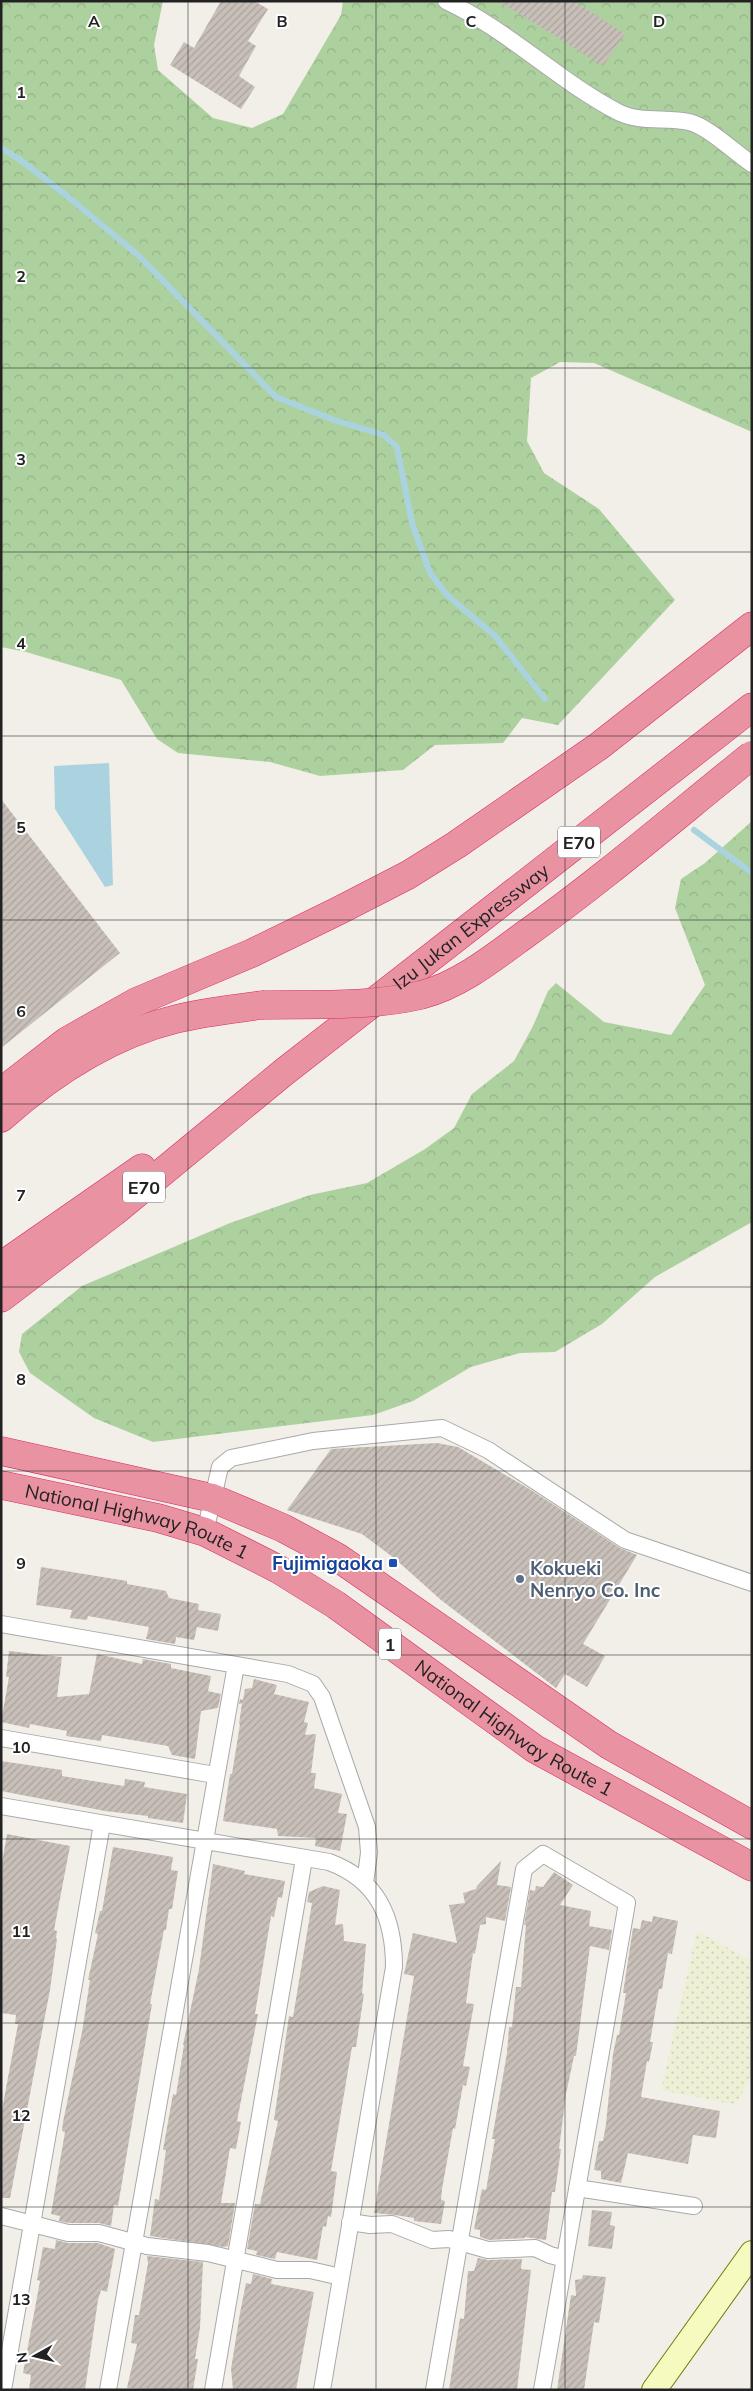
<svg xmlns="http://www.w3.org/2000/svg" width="753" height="2391" font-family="Mulish,sans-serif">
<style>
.farmland{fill:url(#farmland-dots)}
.forest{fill:url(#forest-crowns)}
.water{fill:#aad3df}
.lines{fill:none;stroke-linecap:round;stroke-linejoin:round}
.stream{stroke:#aad3df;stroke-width:6}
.building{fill:url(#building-hatch)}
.street-casing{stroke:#a9a9a9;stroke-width:18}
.secondary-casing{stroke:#707d05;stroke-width:26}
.highway-casing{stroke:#dc2a67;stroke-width:29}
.street{stroke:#fff;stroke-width:16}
.secondary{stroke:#f7fabf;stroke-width:24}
.highway{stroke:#e892a2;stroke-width:28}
.highway-bridge-casing{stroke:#dc2a67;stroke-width:29;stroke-linecap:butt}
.highway-bridge{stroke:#e892a2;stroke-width:28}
.grid{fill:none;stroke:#222;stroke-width:1;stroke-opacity:0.55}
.transit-dot{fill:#1a4fb4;stroke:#fff;stroke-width:2}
.service-dot{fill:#5c6f8a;stroke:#fff;stroke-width:2}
.labels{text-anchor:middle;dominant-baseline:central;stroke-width:4;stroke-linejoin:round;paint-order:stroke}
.shield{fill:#fff;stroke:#646464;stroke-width:1}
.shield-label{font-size:18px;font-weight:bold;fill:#222}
.street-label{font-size:19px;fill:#222;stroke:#fff}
.transit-label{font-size:19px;font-weight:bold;fill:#164399;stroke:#fff;text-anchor:end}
.service-label{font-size:19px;font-weight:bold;fill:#4e5e75;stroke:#fff;text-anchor:start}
.grid-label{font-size:16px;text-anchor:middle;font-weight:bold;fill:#222;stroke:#fff;stroke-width:4;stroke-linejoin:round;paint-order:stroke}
</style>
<defs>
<pattern id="farmland-dots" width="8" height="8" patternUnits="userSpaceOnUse" patternTransform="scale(1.25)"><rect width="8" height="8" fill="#eef0d5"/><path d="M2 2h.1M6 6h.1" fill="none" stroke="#ccceb7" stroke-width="1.8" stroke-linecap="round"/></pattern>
<pattern id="forest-crowns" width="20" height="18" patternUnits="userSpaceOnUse" patternTransform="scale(1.25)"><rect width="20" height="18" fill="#add19e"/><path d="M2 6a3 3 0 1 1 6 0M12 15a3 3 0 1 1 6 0" fill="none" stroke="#95b388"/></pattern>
<pattern id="building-hatch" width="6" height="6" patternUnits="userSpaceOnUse" patternTransform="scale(1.25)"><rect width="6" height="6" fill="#c7bfb8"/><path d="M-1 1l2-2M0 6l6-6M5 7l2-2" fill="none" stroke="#aba49e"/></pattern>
</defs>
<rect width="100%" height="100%" fill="#f2efe9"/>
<!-- farmland -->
<path class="farmland" d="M697,1931L752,1961V2074L738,2101L731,2104L661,2090Z"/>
<!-- forest -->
<path class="forest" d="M1,1H163L154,45L158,70L213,118L252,128L283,114L341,15L343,1H752V432L594,363L560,362L531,378L527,441L544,473L599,509L675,600L558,725L522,718L503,743L435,745L403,770L320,776L270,762L178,753L157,739L121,680L26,652L1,647Z
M752,821V1222L655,1277L602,1324L555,1352L520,1353L471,1367L413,1401L373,1415L153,1442L94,1418L30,1373L19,1352L22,1334L82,1286L230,1223L310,1195L367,1183L425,1149L454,1128L472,1094L514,1061L533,1026L548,991L556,983L604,1022L671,1035L705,985L675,908L681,879L705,863Z"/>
<!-- water -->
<path class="water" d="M109,763L113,885L105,887L55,809L54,766Z"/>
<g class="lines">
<!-- stream -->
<path class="stream" d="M1,148L19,159L66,195L139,256L276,397L334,420L384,435L397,447L412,523L430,573L447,595L495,636L545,699
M694,830L752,873"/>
</g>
<!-- building -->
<path class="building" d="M221,1H254L268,9L248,41L256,46L239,76L255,87L241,109L170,65L184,42L194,48Z
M499,1H574L625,34L603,66Z
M1,799L120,953L1,1048Z
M437,1443L458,1447L531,1490L620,1548L637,1555L583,1644L605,1656L587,1687L565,1674L556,1688L441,1600L394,1558L362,1534L287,1510L331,1449Z
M41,1567L127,1581V1584L166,1591L169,1598L199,1604L198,1610L221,1614L218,1631L197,1627L194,1640L176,1637L175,1644L146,1639L149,1627L88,1616L87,1620L70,1618L72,1610L36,1605Z
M9,1651L62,1657L57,1697L89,1694L97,1654L142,1664L143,1659L171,1664V1668L211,1676L208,1691L221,1694L218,1708L201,1711L195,1759L172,1755L168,1746L102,1735L101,1741L66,1736L67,1731L30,1724L29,1728L1,1722L9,1677H6Z
M254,1679L277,1685L274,1694L309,1702L304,1722L308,1723L305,1735L316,1734L311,1773H316L314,1788L342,1794L338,1813L347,1814L340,1851L315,1846L316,1838L278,1836L277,1829L223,1821L230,1774H232L240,1724H239L242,1703L239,1704L240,1699L243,1700L245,1689L252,1688Z
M1,1761L62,1770V1776L124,1786L125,1779L145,1782L144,1787L187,1794L183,1823L148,1818V1816L105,1811L1,1791Z
M7,1834L70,1846L54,1930L57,1931L56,1938L57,1939L50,1990L10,2198H1V2115L18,2024H15L16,2015L1,2013V1868Z
M113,1847L173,1857L171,1870L178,1871L172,1909H169L166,1930H164L150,2004H152L118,2206L114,2205L111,2226L99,2223H69L59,2221L60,2216L51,2214L65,2132L62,2131L63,2122L82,2032L90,1980H88L98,1934L95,1933L100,1911H102Z
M501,1861L497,1885L511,1887L505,1921L486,1917V1924L480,1925L475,1954L473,1953L466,2003L474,2004L463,2066L470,2067L466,2086L463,2085L455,2129L453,2128L442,2189L441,2200L445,2201L441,2224L414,2221V2218L395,2215L374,2213L414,1976L404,1974L413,1933L457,1943L449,1905L465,1903L463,1893L476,1889L477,1886Z
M213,1864L245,1871L244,1874L285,1881L282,1898L278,1897L274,1917L271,1916L255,2014H258L237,2121L241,2122L236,2149L230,2148L221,2203H235L228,2246L224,2247L150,2236L155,2199L159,2200L166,2150H163L173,2094L176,2095L184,2045H183L199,1969Z
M554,1872L573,1885L560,1905L591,1911L589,1926L612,1930L609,1950L590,1946L576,2056H574L566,2094L559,2149H561L555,2192H552L546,2240L525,2237V2238L489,2240L480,2237V2230L474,2229L482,2189L486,2190L495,2139H492L507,2053L509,2027H512L516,1987H521L526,1925H524L530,1890L535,1891L536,1886L543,1887Z
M323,1886L340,1890L335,1925L343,1924L344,1941L366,1944L362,1994H364L356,2047H352L331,2171L337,2172L331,2217L328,2216L326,2227L323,2226L317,2260L277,2252L275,2259L256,2255L257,2251L247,2249L255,2204H260L278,2121L274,2120L289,2016L293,2017L312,1903L307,1902L309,1892Z
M653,1916L678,1921L672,1954L668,1953L662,1989H659L650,2042H653L649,2062L647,2061L641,2097L720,2111L716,2138L693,2135L688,2164L628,2153L621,2183L601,2179V2171L594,2170L599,2141H603L606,2124L613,2054L617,2035H619L626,1993H623L633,1928L640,1929L642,1920L652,1922Z
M592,2210L612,2212L610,2225L615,2226L612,2249L588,2246Z
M56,2240L68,2243H98L115,2249L107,2292L101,2290L98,2300L85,2390H29L31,2375L23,2373L40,2281L37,2280L43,2247L55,2249Z
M147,2256L203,2262L200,2328L195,2359H198L193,2390L127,2388L137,2344L131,2343L135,2315H139L148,2263Z
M478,2258L488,2260L522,2259L521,2269L531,2270L517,2390H449L460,2318L464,2319L468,2271H474Z
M253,2274L272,2279L271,2284L314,2292L296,2390H233L231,2369L240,2313L246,2283L251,2284Z
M583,2275L606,2277L599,2323L594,2322L584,2390H557L571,2295L576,2296L575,2280L582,2279Z"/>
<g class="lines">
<!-- street casing -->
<g class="street-casing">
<path id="street" d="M446,1C508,30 557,80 618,112C639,123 666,117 689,122C709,127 734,152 752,164
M205,1532L220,1467L231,1458L313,1441L442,1428L488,1450L625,1540L752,1583
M1,1624L288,1674L313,1684L322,1697L367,1827L369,1853L365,1883
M1,1738L215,1775
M1,1806L329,1862C378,1880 394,1918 394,1967L322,2390
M577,2188L694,2206
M1,2216L68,2233H99L147,2246L208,2253L277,2270H310L341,2277
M350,2222L370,2225L392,2224L432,2240L449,2239L488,2250L535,2248L550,2255L565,2259
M3,2390L102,1824
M108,2390L236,1665
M213,2390L304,1859
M434,2390L524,1869L543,1854L627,1903L542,2390"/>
</g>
<!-- secondary casing -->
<g class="secondary-casing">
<path id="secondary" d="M654,2390L752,2253"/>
</g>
<!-- highway casing -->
<g class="highway-casing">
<g id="highway">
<path d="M1,1092L67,1041L136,1002L252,953L338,911L408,875L456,845L599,746L752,626"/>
<path d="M1,1118C51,1074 110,1035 176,1019C204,1012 233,1009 262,1005"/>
<path d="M1,1266L142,1168"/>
<path id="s1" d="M1,1298L114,1212L284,1072L752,707"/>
<path d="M1,1451L212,1498L283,1528L337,1557L609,1745L752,1825"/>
<path id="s2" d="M1,1485L158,1518L205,1532L278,1569L336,1605L535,1749L752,1867"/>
</g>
</g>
<!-- street -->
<use href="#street" class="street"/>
<!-- secondary -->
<use href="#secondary" class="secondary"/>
<!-- highway -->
<use href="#highway" class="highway"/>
<!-- highway-bridge casing -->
<g class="highway-bridge-casing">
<path id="highway-bridge" d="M262,1005C314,1004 370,1007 421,995C459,985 492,959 523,936C602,880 676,816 752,755"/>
</g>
<!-- highway-bridge -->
<use href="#highway-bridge" class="highway-bridge"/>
</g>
<!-- grid -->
<path class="grid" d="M188,1V2390M376,1V2390M565,1V2390M1,184H752M1,368H752M1,552H752M1,736H752M1,920H752M1,1104H752M1,1287H752M1,1471H752M1,1655H752M1,1839H752M1,2023H752M1,2207H752"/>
<!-- markers -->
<rect class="transit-dot" x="388" y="1558" width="10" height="10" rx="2.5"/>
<circle class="service-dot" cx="520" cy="1579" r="5"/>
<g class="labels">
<!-- shield labels -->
<g class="shield">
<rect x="558" y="826.5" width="42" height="31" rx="4"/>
<rect x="123" y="1171.5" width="42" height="31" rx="4"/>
<rect x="379" y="1628.5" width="22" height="31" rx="4"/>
</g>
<g class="shield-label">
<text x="579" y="842">E70</text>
<text x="144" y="1187">E70</text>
<text x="390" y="1644">1</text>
</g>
<!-- street labels -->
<g class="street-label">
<text stroke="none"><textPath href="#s1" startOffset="599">Izu Jukan Expressway</textPath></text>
<text stroke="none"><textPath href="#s2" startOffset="141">National Highway Route 1</textPath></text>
<text stroke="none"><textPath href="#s2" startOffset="576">National Highway Route 1</textPath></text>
</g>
<!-- transit labels -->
<g class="transit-label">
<text x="383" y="1563">Fujimigaoka</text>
</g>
<!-- service labels -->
<g class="service-label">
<text x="530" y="1568">Kokueki<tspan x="530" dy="22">Nenryo Co. Inc</tspan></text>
</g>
</g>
<g class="grid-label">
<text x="94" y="27">A</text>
<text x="282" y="27">B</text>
<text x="471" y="27">C</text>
<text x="659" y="27">D</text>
<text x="21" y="98">1</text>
<text x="21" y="282">2</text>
<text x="21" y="465">3</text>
<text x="21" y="649">4</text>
<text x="21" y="833">5</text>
<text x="21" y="1017">6</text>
<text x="21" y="1201">7</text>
<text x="21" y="1385">8</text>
<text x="21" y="1569">9</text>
<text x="21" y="1753">10</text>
<text x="21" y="1937">11</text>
<text x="21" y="2121">12</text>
<text x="21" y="2305">13</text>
</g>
<!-- border -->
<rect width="753" height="2391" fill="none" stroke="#222222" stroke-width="5"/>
<!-- north arrow -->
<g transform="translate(35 2356) rotate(262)" stroke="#ffffff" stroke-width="4" paint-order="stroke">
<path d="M0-4L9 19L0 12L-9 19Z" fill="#222222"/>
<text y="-8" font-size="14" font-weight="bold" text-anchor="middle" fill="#222222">N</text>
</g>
</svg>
